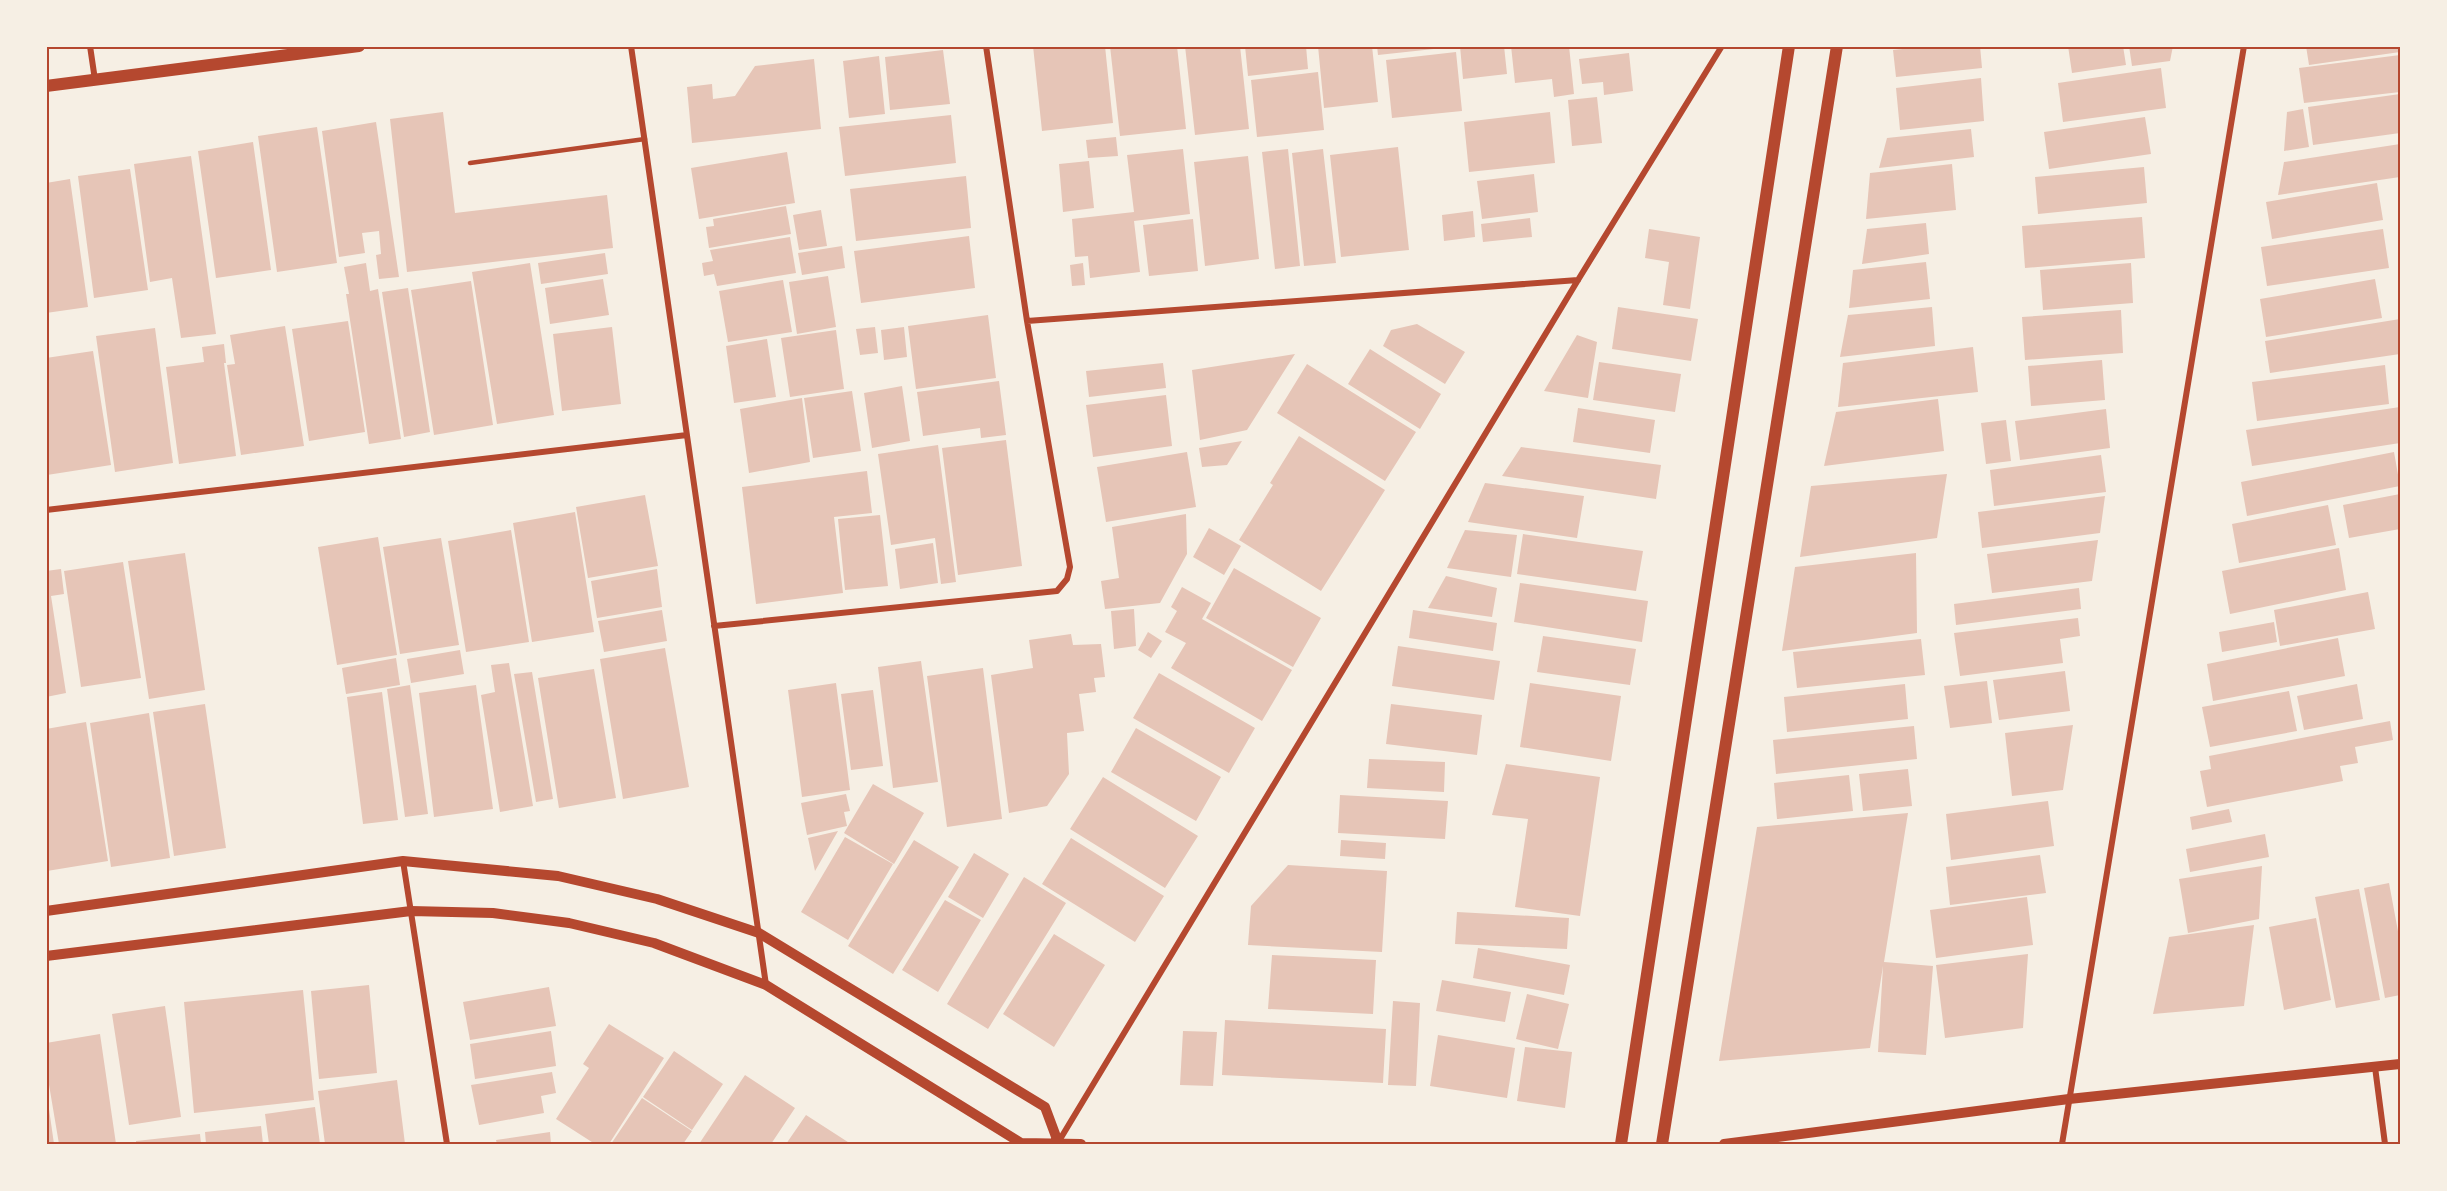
<svg xmlns="http://www.w3.org/2000/svg" width="2447" height="1191" font-family="Raleway,sans-serif">
<style>
.building{fill:#e6c5b7}
.lines{fill:none;stroke-linecap:round;stroke-linejoin:round}
.service{stroke:#b5482f;stroke-width:4.5}
.minor{stroke:#b5482f;stroke-width:6}
.tertiary{stroke:#b5482f;stroke-width:10}
.secondary{stroke:#b5482f;stroke-width:12}
.neatline{fill:none;stroke:#b5482f;stroke-width:2}
</style>
<rect width="100%" height="100%" fill="#f6efe4"/>
<!-- building -->
<path class="building" d="M1033,46H1105L1113,123L1042,131Z
M1110,46H1177L1186,129L1120,136Z
M1185,46H1240L1249,129L1195,135Z
M1245,46H1306L1308,69L1248,76Z
M1318,46H1372L1378,102L1324,108Z
M1377,46H1443V48L1378,55Z
M1460,46H1504L1507,74L1463,79Z
M1511,46H1569L1574,94L1554,97L1552,79L1515,83Z
M1931,46H1980L1982,68L1896,77L1893,50Z
M2068,46H2123L2126,65L2072,73Z
M2129,46H2173L2170,61L2132,66Z
M2306,46H2400V52L2309,65Z
M943,50L950,104L890,110L885,57Z
M1456,52L1462,111L1392,118L1386,60Z
M1629,53L1633,91L1604,95L1603,82L1582,84L1579,59Z
M2400,55V92L2304,103L2299,68Z
M879,56L885,114L849,118L843,61Z
M814,59L821,129L692,143L687,87L712,84L713,99L735,96L755,66Z
M2161,68L2166,108L2063,122L2058,83Z
M1318,72L1324,130L1257,137L1251,80Z
M1981,78L1984,121L1900,130L1896,88Z
M2400,94V133L2313,145L2308,107Z
M1597,97L1602,143L1572,146L1568,100Z
M2303,109L2309,147L2284,151L2287,112Z
M443,112L455,213L607,195L613,248L407,272L390,119Z
M1550,112L1555,163L1469,172L1464,122Z
M951,115L956,163L845,176L839,127Z
M2145,117L2151,154L2049,169L2044,132Z
M376,122L399,277L379,279L376,255L381,254L379,231L362,233L365,253L339,257L322,131Z
M317,127L337,263L277,272L258,136Z
M1971,129L1974,157L1879,168L1887,138Z
M1116,137L1118,156L1088,158L1086,140Z
M253,142L271,270L216,278L198,151Z
M2400,144V177L2278,195L2284,162Z
M1398,147L1409,250L1341,257L1330,155Z
M1183,149L1190,214L1134,221L1140,272L1090,278L1088,256L1075,257L1072,219L1134,212L1127,155Z
M1288,149L1300,266L1275,269L1262,152Z
M1323,149L1336,263L1304,266L1292,153Z
M787,152L795,203L699,219L691,168Z
M191,156L216,334L181,338L172,278L150,282L134,164Z
M1248,156L1259,259L1205,266L1194,162Z
M1089,161L1094,208L1063,212L1059,164Z
M1952,164L1956,210L1866,219L1870,173Z
M2144,167L2147,203L2038,214L2035,177Z
M130,169L148,290L94,298L78,176Z
M1534,174L1538,212L1482,219L1477,181Z
M966,176L971,228L856,241L850,189Z
M70,179L88,307L46,313V183Z
M2377,183L2383,220L2272,239L2266,202Z
M786,206L791,234L709,248L706,227L714,226L713,219Z
M821,210L827,246L799,250L793,215Z
M1473,211L1475,237L1444,241L1442,215Z
M2142,217L2145,258L2025,268L2022,226Z
M1530,218L1532,237L1483,242L1481,224Z
M1193,219L1198,271L1149,276L1143,225Z
M1926,223L1929,254L1862,264L1867,229Z
M1649,229L1700,237L1690,309L1663,305L1669,262L1645,258Z
M2383,229L2389,268L2267,286L2261,247Z
M969,236L975,288L861,303L854,251Z
M790,237L796,273L717,286L714,274L704,276L702,263L713,261L710,250Z
M842,246L845,268L802,275L798,253Z
M605,253L608,274L541,284L538,263Z
M1926,262L1930,299L1849,308L1853,270Z
M366,263L370,291L378,289L401,439L369,444L346,294H349L344,267Z
M530,263L554,415L497,424L472,272Z
M1083,263L1085,285L1072,286L1070,265Z
M2131,263L2133,303L2043,310L2040,270Z
M828,276L836,327L797,334L789,282Z
M603,279L609,315L550,324L545,288Z
M2375,279L2382,318L2266,337L2260,299Z
M783,280L792,332L728,342L719,291Z
M471,281L493,425L434,435L411,290Z
M408,288L430,432L404,437L382,292Z
M1618,307L1698,319L1691,361L1612,349Z
M1932,307L1935,346L1840,357L1848,315Z
M2121,310L2123,353L2025,360L2022,317Z
M988,315L996,378L916,389L908,326Z
M2400,319V354L2270,373L2265,341Z
M348,321L365,432L309,441L292,329Z
M1417,324L1465,352L1445,384L1383,346L1391,330Z
M285,326L304,446L241,455L227,365L235,364L230,335Z
M612,327L621,404L562,411L553,334Z
M875,327L878,353L860,355L856,329Z
M904,327L907,357L884,360L881,330Z
M155,328L173,463L115,472L96,336Z
M836,330L844,389L790,397L781,338Z
M1577,335L1597,342L1588,398L1544,391Z
M767,339L776,397L734,403L726,346Z
M224,344L226,363H224L236,456L179,464L166,367L204,362L202,347Z
M1973,347L1978,392L1838,407L1843,363Z
M1370,349L1441,394L1420,429L1348,384Z
M93,351L111,465L47,475L46,358Z
M1295,354L1247,430L1200,440L1192,370Z
M2102,360L2105,400L2031,406L2028,366Z
M1599,362L1681,374L1675,412L1593,400Z
M1163,363L1166,388L1089,397L1086,371Z
M1307,364L1416,432L1385,481L1277,413Z
M2385,365L2389,404L2257,421L2252,382Z
M999,381L1006,435L981,438L980,428L923,436L917,392Z
M902,386L910,441L872,448L864,393Z
M852,391L861,451L813,458L804,398Z
M1166,395L1172,446L1093,457L1086,405Z
M802,398L810,462L749,473L740,409Z
M1938,399L1944,451L1824,466L1836,412Z
M2400,407V443L2252,466L2246,430Z
M1578,408L1655,420L1650,453L1573,442Z
M2106,409L2110,448L2020,460L2015,421Z
M2006,420L2011,461L1986,464L1981,423Z
M1299,436L1385,490L1321,591L1239,540L1273,485L1270,483Z
M1006,440L1022,566L958,575L942,448Z
M1242,441L1227,465L1202,467L1199,448Z
M938,445L956,582L941,584L935,538L891,545L878,454Z
M1521,447L1661,465L1656,499L1502,476Z
M1187,452L1196,507L1106,522L1097,467Z
M2394,452L2400,486L2247,516L2241,482Z
M2101,455L2106,492L1994,506L1990,470Z
M867,471L872,513L834,517L843,593L756,604L742,487Z
M1947,474L1937,538L1800,557L1811,486Z
M1485,483L1584,496L1577,538L1468,522Z
M2400,494V529L2349,538L2343,505Z
M645,495L658,566L588,578L576,507Z
M2105,496L2100,533L1982,548L1978,512Z
M2328,505L2336,545L2239,563L2232,524Z
M575,512L594,632L532,642L513,523Z
M1186,514L1187,554L1160,603L1105,609L1101,581L1119,578L1112,527Z
M880,515L888,586L845,590L838,519Z
M1209,528L1241,546L1224,575L1193,557Z
M511,530L529,642L466,652L448,541Z
M1465,530L1517,535L1511,577L1447,568Z
M1523,534L1643,551L1636,591L1517,574Z
M378,537L397,655L337,665L318,547Z
M441,538L459,645L400,654L383,547Z
M2098,540L2092,581L1992,593L1987,554Z
M933,543L938,583L900,589L895,549Z
M2339,548L2346,590L2230,614L2222,571Z
M185,553L205,690L149,699L128,561Z
M1916,553L1917,633L1782,651L1795,567Z
M123,562L141,678L81,687L64,571Z
M1234,568L1321,618L1293,667L1206,618Z
M61,569L64,594L51,596L66,693L46,697V571Z
M657,569L662,607L597,618L591,581Z
M1446,576L1497,588L1492,617L1428,608Z
M1520,583L1648,601L1642,642L1514,622Z
M1182,587L1211,603L1202,619L1292,670L1262,721L1171,668L1186,643L1165,632L1177,611L1171,607Z
M2079,588L2081,609L1956,625L1954,604Z
M2368,592L2375,629L2280,646L2274,610Z
M1134,609L1136,646L1114,649L1111,611Z
M662,610L667,641L604,652L598,621Z
M1413,610L1497,623L1493,651L1409,638Z
M2078,618L2080,636L2060,639L2063,663L1960,676L1954,633Z
M2274,622L2277,642L2222,652L2219,632Z
M1148,632L1162,641L1151,658L1138,650Z
M1071,634L1073,645L1101,644L1105,677L1094,678L1096,692L1079,694L1084,731L1067,733L1069,774L1047,806L1009,813L991,675L1033,668L1029,640Z
M1543,636L1636,649L1630,685L1537,672Z
M2338,638L2345,676L2213,701L2207,664Z
M1921,639L1925,675L1797,688L1793,652Z
M1398,646L1500,661L1494,700L1392,686Z
M665,648L689,787L623,799L600,659Z
M460,650L464,674L411,683L407,659Z
M396,658L400,685L346,694L342,668Z
M921,661L938,782L893,788L878,667Z
M509,663L533,806L500,812L481,695L495,692L491,665Z
M983,668L1002,819L947,827L927,676Z
M594,669L616,798L559,808L538,678Z
M2065,671L2070,711L1999,720L1993,680Z
M532,672L553,799L536,802L514,674Z
M1159,673L1255,728L1229,773L1133,718Z
M1987,681L1992,723L1950,728L1944,686Z
M836,683L850,790L802,797L788,690Z
M1530,683L1621,696L1611,761L1520,747Z
M1905,684L1908,719L1787,732L1784,697Z
M2357,684L2363,719L2304,730L2297,696Z
M410,685L428,814L405,817L387,689Z
M476,685L493,809L434,817L419,693Z
M873,690L883,766L851,770L841,694Z
M2289,691L2297,731L2210,747L2202,707Z
M382,692L398,820L363,824L347,697Z
M205,704L226,848L174,856L153,712Z
M1391,704L1482,715L1477,755L1386,744Z
M149,713L170,858L111,867L90,723Z
M2390,721L2393,740L2355,747L2358,763L2340,766L2343,781L2207,807L2200,771L2211,769L2209,756Z
M86,722L108,861L47,871L46,729Z
M2073,725L2063,790L2012,796L2005,733Z
M1914,726L1917,759L1776,774L1773,740Z
M1136,728L1221,777L1196,821L1111,772Z
M1369,759L1445,762L1444,792L1367,788Z
M1506,764L1600,777L1580,916L1515,907L1528,819L1492,815Z
M1908,769L1912,806L1863,811L1859,774Z
M1849,775L1853,811L1777,819L1774,783Z
M1103,777L1198,836L1165,888L1070,829Z
M873,784L924,813L894,864L844,833Z
M846,794L850,811L844,812L847,826L807,835L801,803Z
M1340,795L1448,801L1445,839L1338,833Z
M2048,801L2054,846L1951,860L1946,814Z
M2229,809L2232,822L2192,830L2190,817Z
M1908,813L1884,962L1933,966L1926,1055L1878,1052L1883,966L1870,1048L1719,1061L1757,827Z
M838,831L815,871L808,838Z
M2265,834L2269,857L2190,872L2186,849Z
M845,837L893,864L848,940L801,912Z
M1071,838L1164,896L1135,942L1042,884Z
M914,840L959,867L893,974L848,946Z
M1341,840L1386,843L1385,859L1340,856Z
M974,853L1009,874L983,918L948,897Z
M2040,855L2046,893L1950,905L1946,867Z
M1288,865L1387,871L1382,952L1248,945L1251,906Z
M2262,866L2259,919L2188,933L2179,879Z
M1024,877L1066,903L988,1029L947,1004Z
M2389,883L2400,942V995L2385,998L2364,888Z
M2359,889L2380,1000L2336,1008L2315,897Z
M2027,897L2033,945L1936,958L1930,910Z
M945,900L981,920L938,992L902,970Z
M1457,912L1569,918L1567,949L1455,944Z
M2316,918L2331,1000L2284,1010L2269,927Z
M2254,925L2244,1006L2153,1014L2169,937Z
M1054,934L1105,965L1054,1047L1003,1014Z
M1478,948L1570,965L1564,995L1473,978Z
M2028,954L2023,1028L1945,1038L1936,965Z
M1272,955L1376,960L1373,1014L1268,1009Z
M1442,980L1511,992L1505,1022L1436,1011Z
M369,985L377,1073L319,1079L311,991Z
M549,987L556,1026L470,1040L463,1002Z
M303,990L314,1100L194,1113L184,1002Z
M1527,994L1569,1004L1558,1049L1516,1039Z
M1393,1001L1420,1003L1416,1086L1388,1085Z
M165,1006L181,1117L129,1125L112,1014Z
M1225,1020L1386,1029L1383,1083L1222,1075Z
M609,1024L664,1058L609,1144H595L556,1119L589,1068L583,1064Z
M551,1031L556,1066L475,1079L470,1044Z
M1183,1031L1217,1032L1213,1086L1180,1085Z
M100,1034L116,1144H59L46,1067V1043Z
M1438,1035L1515,1048L1507,1098L1430,1086Z
M1525,1047L1572,1052L1565,1108L1517,1101Z
M674,1051L723,1084L692,1130L643,1097Z
M552,1072L556,1093L541,1096L544,1113L479,1125L471,1085Z
M745,1075L795,1108L771,1144H699Z
M397,1080L405,1144H325L318,1091Z
M642,1098L692,1131L683,1144H611Z
M46,1102H48L54,1144H46Z
M315,1107L320,1144H269L265,1114Z
M806,1115L851,1144H786Z
M261,1126L263,1144H206L205,1132Z
M550,1132L551,1144H497L496,1140Z
M200,1134L201,1144H136V1141Z"/>
<g class="lines">
<!-- service -->
<path class="service" d="M470,163L645,139"/>
<!-- minor -->
<path class="minor" d="M90,46L95,80
M631,46L766,985
M1027,321L1578,280
M46,510L687,435
M714,626L1057,591L1067,579L1070,567L1027,321L986,46
M403,861L447,1144
M2375,1067L2385,1144
M1059,1141L1578,280L1722,46
M2062,1144L2244,46"/>
<!-- tertiary -->
<path class="tertiary" d="M46,911L403,861L558,876L657,899L759,933L1045,1107L1058,1142
M46,956L411,911L493,913L569,923L654,943L766,985L1021,1143L1081,1144
M1724,1144L2069,1099L2400,1064"/>
<!-- secondary -->
<path class="secondary" d="M46,86L359,46
M1621,1144L1789,46
M1662,1144L1837,46"/>
</g>
<!-- border -->
<rect width="2447" height="1191" fill="none" stroke="#f6efe4" stroke-width="96"/>
<rect x="48" y="48" width="2351" height="1095" class="neatline"/>
</svg>
